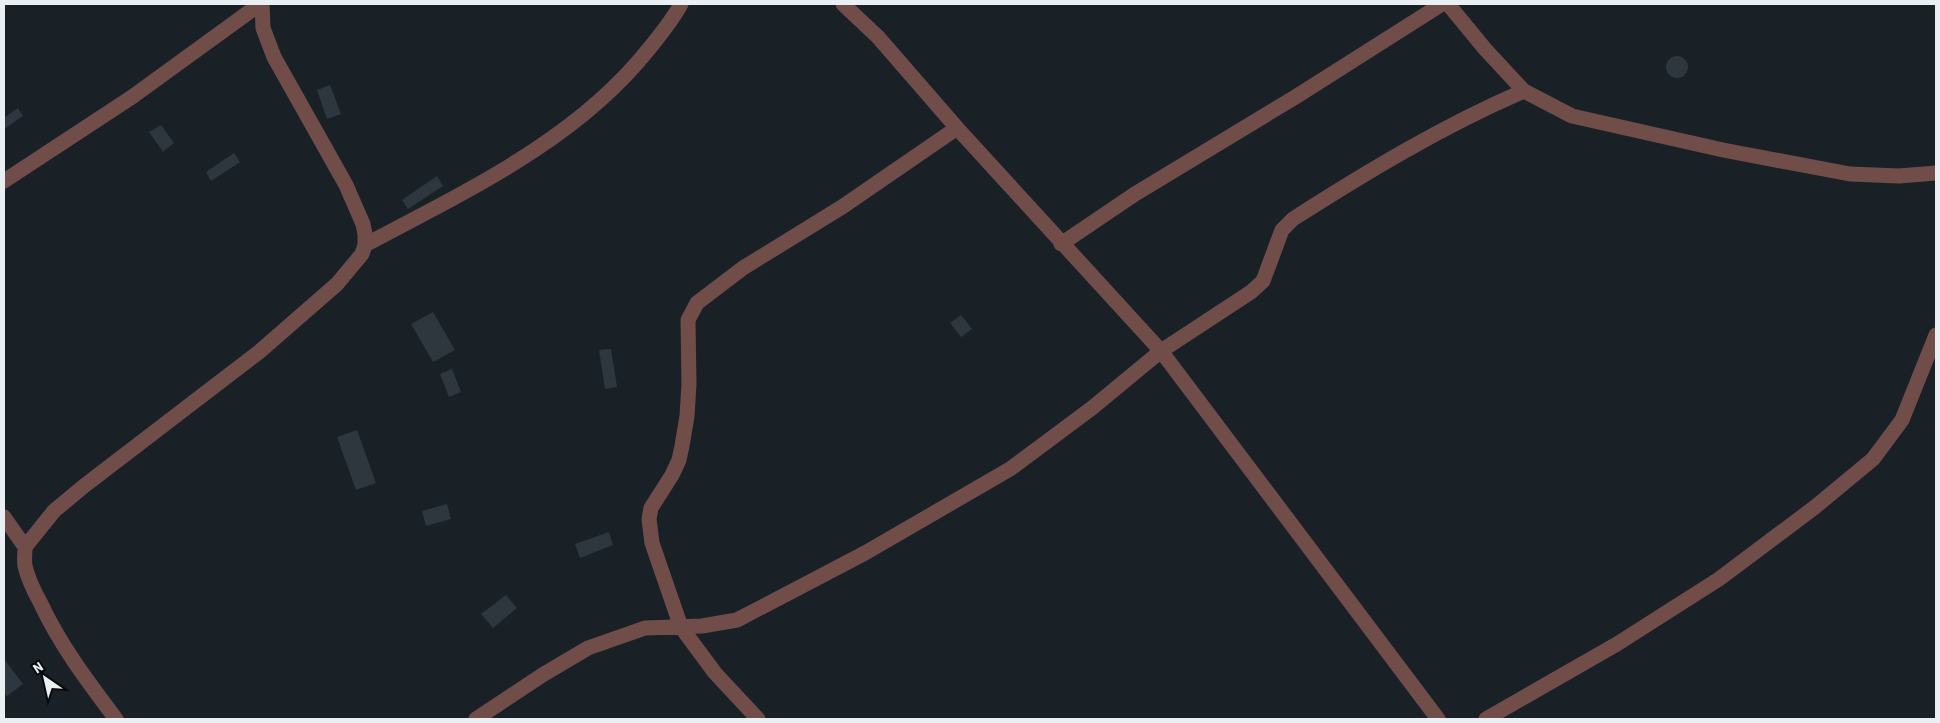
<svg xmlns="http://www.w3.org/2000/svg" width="1940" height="723" font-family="'Source Sans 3',sans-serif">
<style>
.building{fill:#2f373e}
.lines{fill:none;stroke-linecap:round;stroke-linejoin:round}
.minor{stroke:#714d4a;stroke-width:15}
</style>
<rect width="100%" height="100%" fill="#192127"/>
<!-- building -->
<path class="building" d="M1666 67a11 11 0 1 1 22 0a11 11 0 1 1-22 0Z
M330,85L341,114L327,119L317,90Z
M18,108L23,116L4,129V118Z
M161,125L174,143L163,152L149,132Z
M234,153L240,162L211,181L206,172Z
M437,176L443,186L408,209L402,200Z
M433,312L455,350L433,362L411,324Z
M961,315L972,329L961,337L950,323Z
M611,349L617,387L605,389L599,350Z
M452,369L461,392L449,397L440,374Z
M357,430L376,483L356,490L337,437Z
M447,504L451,519L426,526L422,511Z
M609,532L613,545L580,558L575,544Z
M506,595L517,608L493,628L481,614Z
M4,659L23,684L7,696L4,693Z"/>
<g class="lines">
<!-- minor -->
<path class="minor" d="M843,4L878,37L957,128L1161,351L1438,719
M1448,4L1485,49L1524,91L1572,116L1723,150L1850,174L1899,176L1936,173
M4,181L132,97L260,4
M1061,244L1135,194L1297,96L1442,4
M365,245C466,191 575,141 648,50C660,35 672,21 681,4
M4,517L25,547
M116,719C88,682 60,645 40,602C34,591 28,579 25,566C24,560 25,553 25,547L54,511L84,486L259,352L337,284L362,254L365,245V234L363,224L346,185L274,57L263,28L262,4
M476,719L544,674L588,648L645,628L702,626L737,620L865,553L1010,469L1092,408L1161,351L1251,292L1263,281L1282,230L1293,219C1368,171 1443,126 1524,91
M758,719L715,673L681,627L652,543L649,519L651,508L672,475L679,460L682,446L687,416L689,384L688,320L697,303L743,268L842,207L957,128
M1486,719L1617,644L1719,579L1815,507L1873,459L1902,420L1936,335"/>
</g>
<!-- border -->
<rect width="1940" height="723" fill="none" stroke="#eaeff3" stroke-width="10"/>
<!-- north arrow -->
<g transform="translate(45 678) rotate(326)" stroke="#070a0c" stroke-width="4" paint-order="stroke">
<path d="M0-4L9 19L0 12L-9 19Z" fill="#eaeff3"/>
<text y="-8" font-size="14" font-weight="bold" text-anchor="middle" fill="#eaeff3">N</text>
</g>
</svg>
